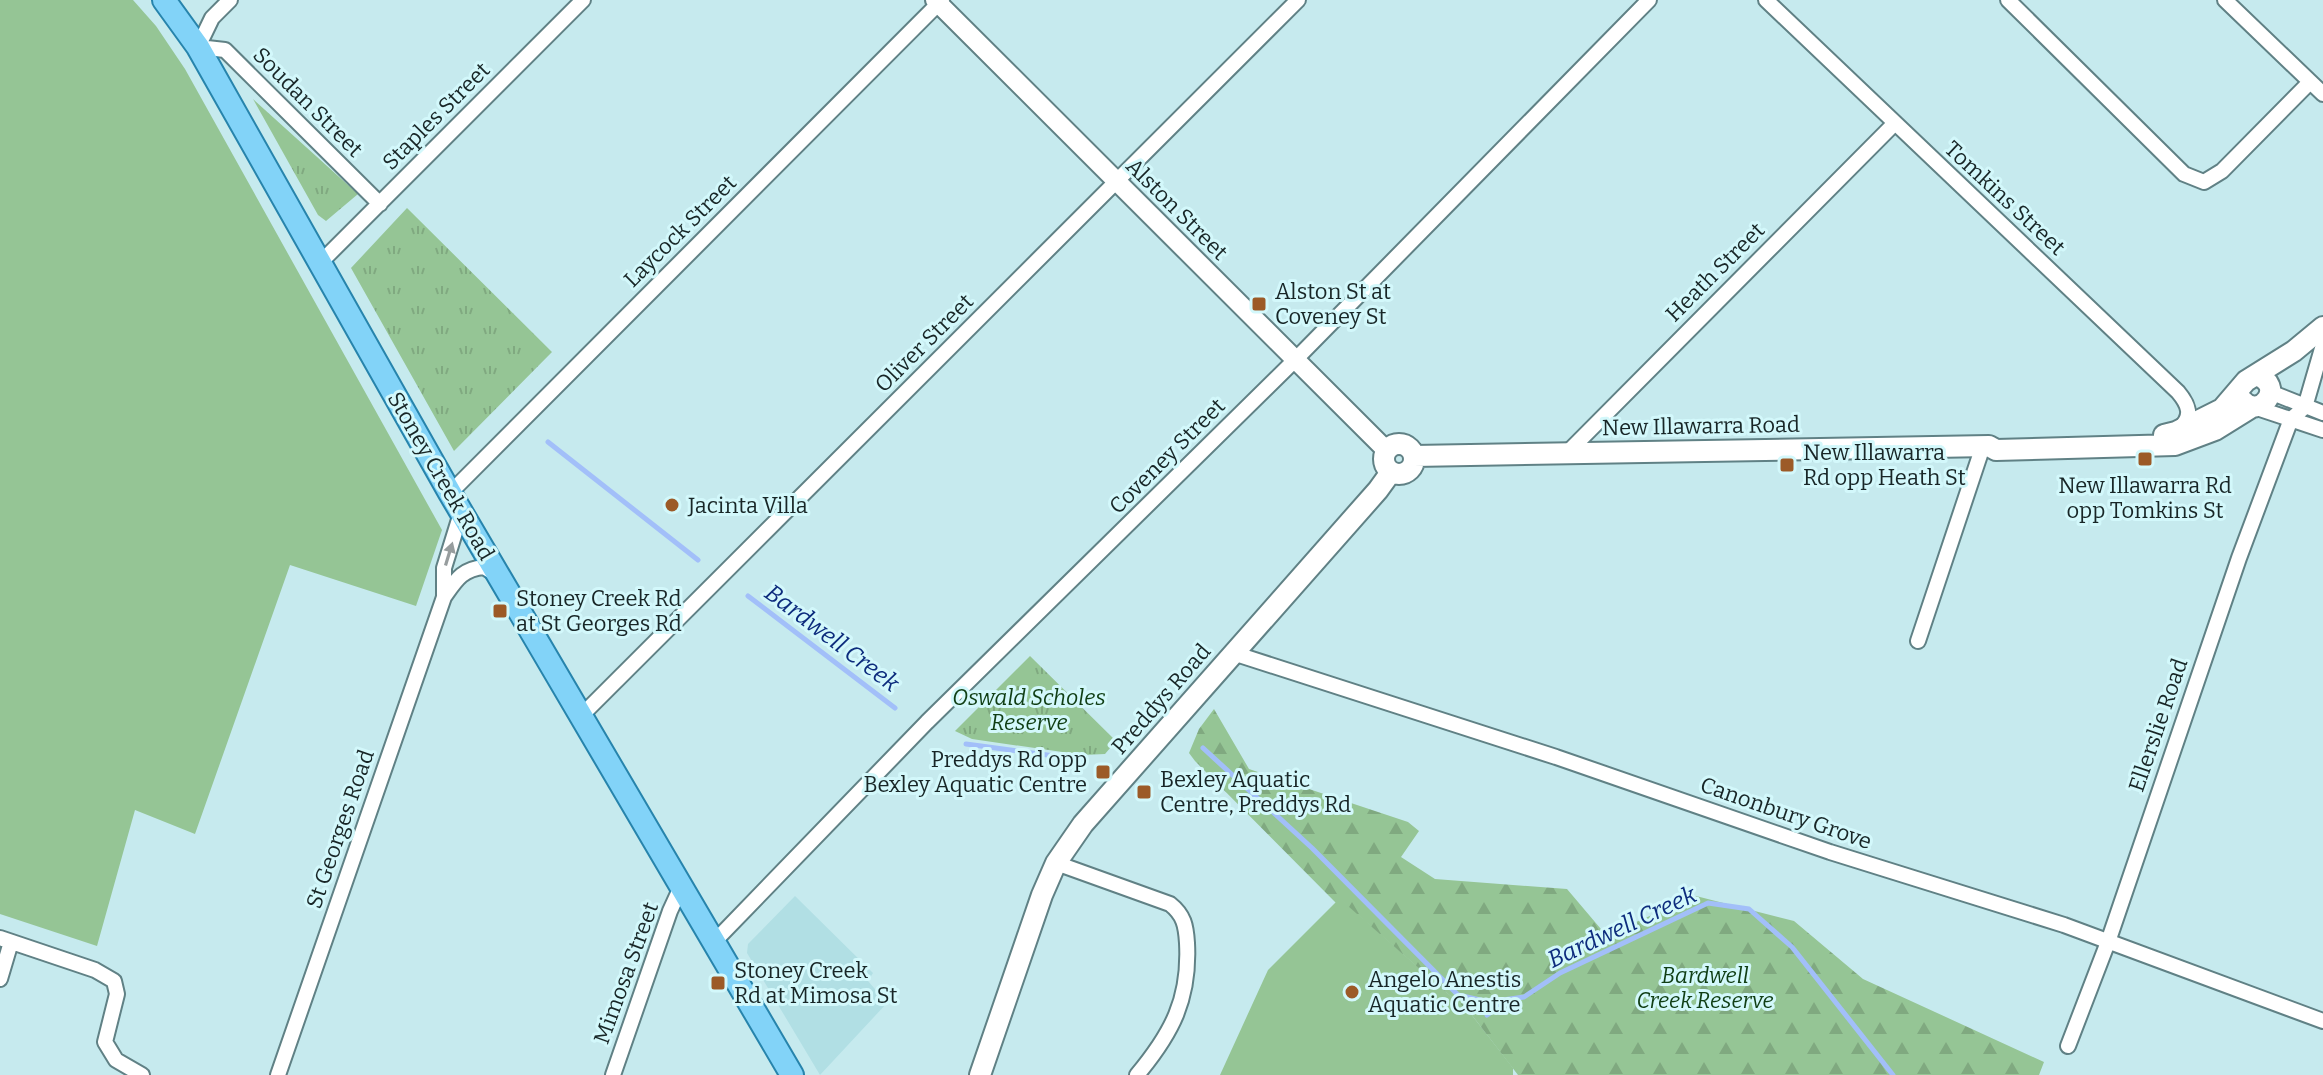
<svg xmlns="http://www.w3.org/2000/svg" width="2323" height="1075" font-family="Bitter,serif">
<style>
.built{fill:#b1dfe4}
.grass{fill:#95c595}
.forest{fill:url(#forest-firs)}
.park{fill:url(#park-tufts)}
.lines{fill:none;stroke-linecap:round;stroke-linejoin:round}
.stream{stroke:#a2bff9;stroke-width:5}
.minor-casing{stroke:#608185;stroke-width:18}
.tertiary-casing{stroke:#608185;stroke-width:22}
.secondary-casing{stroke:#608185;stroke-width:24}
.primary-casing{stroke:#2784ac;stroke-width:26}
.minor{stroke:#fff;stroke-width:14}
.tertiary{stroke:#fff;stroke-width:18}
.secondary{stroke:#fff;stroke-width:20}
.primary{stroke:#82d3f8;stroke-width:22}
.oneway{fill:#979d9e}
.poi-dot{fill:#9c5a27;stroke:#d3f8fb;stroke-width:3}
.labels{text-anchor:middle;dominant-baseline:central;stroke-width:6;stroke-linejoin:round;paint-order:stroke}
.street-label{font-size:22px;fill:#182627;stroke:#d3f8fb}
.poi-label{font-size:22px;fill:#182627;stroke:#d3f8fb;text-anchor:start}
.park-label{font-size:22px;font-style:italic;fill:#103e14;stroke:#d3f8fb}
.water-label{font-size:24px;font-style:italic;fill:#0d2c7d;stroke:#d3f8fb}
</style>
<defs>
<pattern id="forest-firs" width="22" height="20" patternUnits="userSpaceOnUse" patternTransform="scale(2)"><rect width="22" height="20" fill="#95c595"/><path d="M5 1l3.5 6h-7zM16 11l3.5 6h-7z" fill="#80a980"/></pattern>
<pattern id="park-tufts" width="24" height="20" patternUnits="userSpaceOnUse" patternTransform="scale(2)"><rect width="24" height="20" fill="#95c595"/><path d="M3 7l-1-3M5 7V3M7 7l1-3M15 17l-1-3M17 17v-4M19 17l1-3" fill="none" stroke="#80a980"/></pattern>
</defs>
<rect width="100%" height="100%" fill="#c6eaee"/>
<!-- built -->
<path class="built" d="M795,896L873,973L868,981L887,1003L820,1075L747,953L748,944Z"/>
<!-- grass -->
<path class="grass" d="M0,0H133L156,26L185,69L442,530L416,606L290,565L195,834L135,810L97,946L0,914Z
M1340,898L1471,1014L1513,1068V1075H1220L1268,970Z"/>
<!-- forest -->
<path class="forest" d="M1214,709L1249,769L1408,822L1419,831L1401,857L1435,879L1567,889L1606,935L1696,896L1794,921L1863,979L2044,1062L2039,1075H1518L1471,1014L1340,899L1336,903L1195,761L1189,753L1199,729Z"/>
<!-- park -->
<path class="park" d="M253,99L358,194L326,221L318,215Z
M407,208L552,352L454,451L351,268Z
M1030,656L1116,741L1105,754L1083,755L972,739L955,731Z"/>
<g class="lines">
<!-- stream -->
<path class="stream" d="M548,442L698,560
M748,596L895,708
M966,744L1084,760
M1203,748L1312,848L1458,995L1489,1002L1524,997L1560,973L1708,903L1749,909L1792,947L1893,1075
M1487,1015L1509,1000"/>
<!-- minor casing -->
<g class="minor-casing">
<path id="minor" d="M230,0L212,18L198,47L225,50L380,204
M1766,0L2178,392C2189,405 2193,416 2180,428
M2008,0L2184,174L2204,182L2222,171L2310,82
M2225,0L2323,94
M320,263L583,0
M2270,392L2323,413
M2254,407L2323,430
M1568,452L1894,124
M450,493L942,0
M444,597V568L461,513
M1918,641L1983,446
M1233,653L1556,757L1830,852L2064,925L2323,1021
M581,716L1298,0
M1056,863L1170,904C1184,915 1186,926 1187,943C1190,999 1172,1033 1137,1075
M0,938L95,970L114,981L117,994L105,1042L116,1060L142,1075
M714,942L927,722L1295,360L1649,0
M0,979L11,942
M2068,1046L2108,942L2239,558L2291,419L2305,407L2323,345
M278,1075L444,597C456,580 462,569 484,567L497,575
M613,1075L670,911L681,887"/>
</g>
<!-- tertiary casing -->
<g class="tertiary-casing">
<path id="tertiary" d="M935,0L1387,451"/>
</g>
<!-- secondary casing -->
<g class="secondary-casing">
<path id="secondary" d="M2242,400C2260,421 2287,385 2256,375
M2164,435L2176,432L2222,409L2246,381L2294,351L2323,327
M1384 459a15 15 0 1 1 30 0a15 15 0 1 1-30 0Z
M1414,456L1989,446L1996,450L2175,445L2215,430L2252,407
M980,1075L1042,895L1056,863L1083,824L1378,490L1391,472"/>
</g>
<!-- primary casing -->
<g class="primary-casing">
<path id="primary" d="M164,0L198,47L450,493L792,1075"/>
</g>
<!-- minor -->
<use href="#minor" class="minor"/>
<!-- tertiary -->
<use href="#tertiary" class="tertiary"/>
<!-- secondary -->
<use href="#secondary" class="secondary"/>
<!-- primary -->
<use href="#primary" class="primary"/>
</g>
<!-- one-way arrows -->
<defs><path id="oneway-solid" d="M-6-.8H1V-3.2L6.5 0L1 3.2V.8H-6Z" transform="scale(2)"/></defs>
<use class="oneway" href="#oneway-solid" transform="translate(449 554) rotate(-73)"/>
<!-- markers -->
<g class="poi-dot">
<rect x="1251" y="296" width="16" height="16" rx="4"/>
<rect x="2137" y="451" width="16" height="16" rx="4"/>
<rect x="1779" y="457" width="16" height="16" rx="4"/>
<circle cx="672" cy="505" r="8"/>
<rect x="492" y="603" width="16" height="16" rx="4"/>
<rect x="1095" y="764" width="16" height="16" rx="4"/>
<rect x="1136" y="784" width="16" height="16" rx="4"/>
<rect x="710" y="975" width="16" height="16" rx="4"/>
<circle cx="1352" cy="992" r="8"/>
</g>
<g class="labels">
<!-- street labels -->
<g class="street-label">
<text transform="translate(308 102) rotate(45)">Soudan Street</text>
<text transform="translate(436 116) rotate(-45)">Staples Street</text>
<text transform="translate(2005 198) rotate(43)">Tomkins Street</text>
<text transform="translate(1177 209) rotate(45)">Alston Street</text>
<text transform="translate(680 231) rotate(-45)">Laycock Street</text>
<text transform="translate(1715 272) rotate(-45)">Heath Street</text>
<text transform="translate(924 343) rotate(-45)">Oliver Street</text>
<text transform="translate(1701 426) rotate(-1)">New Illawarra Road</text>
<text transform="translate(1167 456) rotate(-45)">Coveney Street</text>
<text transform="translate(441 476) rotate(60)">Stoney Creek Road</text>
<text transform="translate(1161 699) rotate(-49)">Preddys Road</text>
<text transform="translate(2158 725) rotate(-71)">Ellerslie Road</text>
<text transform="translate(1786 813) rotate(19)">Canonbury Grove</text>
<text transform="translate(340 829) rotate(-71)">St Georges Road</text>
<text transform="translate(626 973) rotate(-70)">Mimosa Street</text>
</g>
<!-- poi labels -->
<g class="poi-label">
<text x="1275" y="291">Alston St at<tspan x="1275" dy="25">Coveney St</tspan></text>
<text x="1803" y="452">New Illawarra<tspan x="1803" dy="25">Rd opp Heath St</tspan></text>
<text x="2145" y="485" text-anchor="middle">New Illawarra Rd<tspan x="2145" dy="25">opp Tomkins St</tspan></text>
<text x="688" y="505">Jacinta Villa</text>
<text x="516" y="598">Stoney Creek Rd<tspan x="516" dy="25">at St Georges Rd</tspan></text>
<text x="1087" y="759" text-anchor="end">Preddys Rd opp<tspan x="1087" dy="25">Bexley Aquatic Centre</tspan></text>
<text x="1160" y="779">Bexley Aquatic<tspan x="1160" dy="25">Centre, Preddys Rd</tspan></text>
<text x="734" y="970">Stoney Creek<tspan x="734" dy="25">Rd at Mimosa St</tspan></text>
<text x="1368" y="979">Angelo Anestis<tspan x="1368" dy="25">Aquatic Centre</tspan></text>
</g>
<!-- park labels -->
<g class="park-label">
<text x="1029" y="697">Oswald Scholes<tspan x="1029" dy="25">Reserve</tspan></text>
<text x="1705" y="975">Bardwell<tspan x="1705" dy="25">Creek Reserve</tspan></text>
</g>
<!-- water labels -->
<g class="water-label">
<text transform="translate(832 638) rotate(37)">Bardwell Creek</text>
<text transform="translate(1622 927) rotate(-25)">Bardwell Creek</text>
</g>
</g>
</svg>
